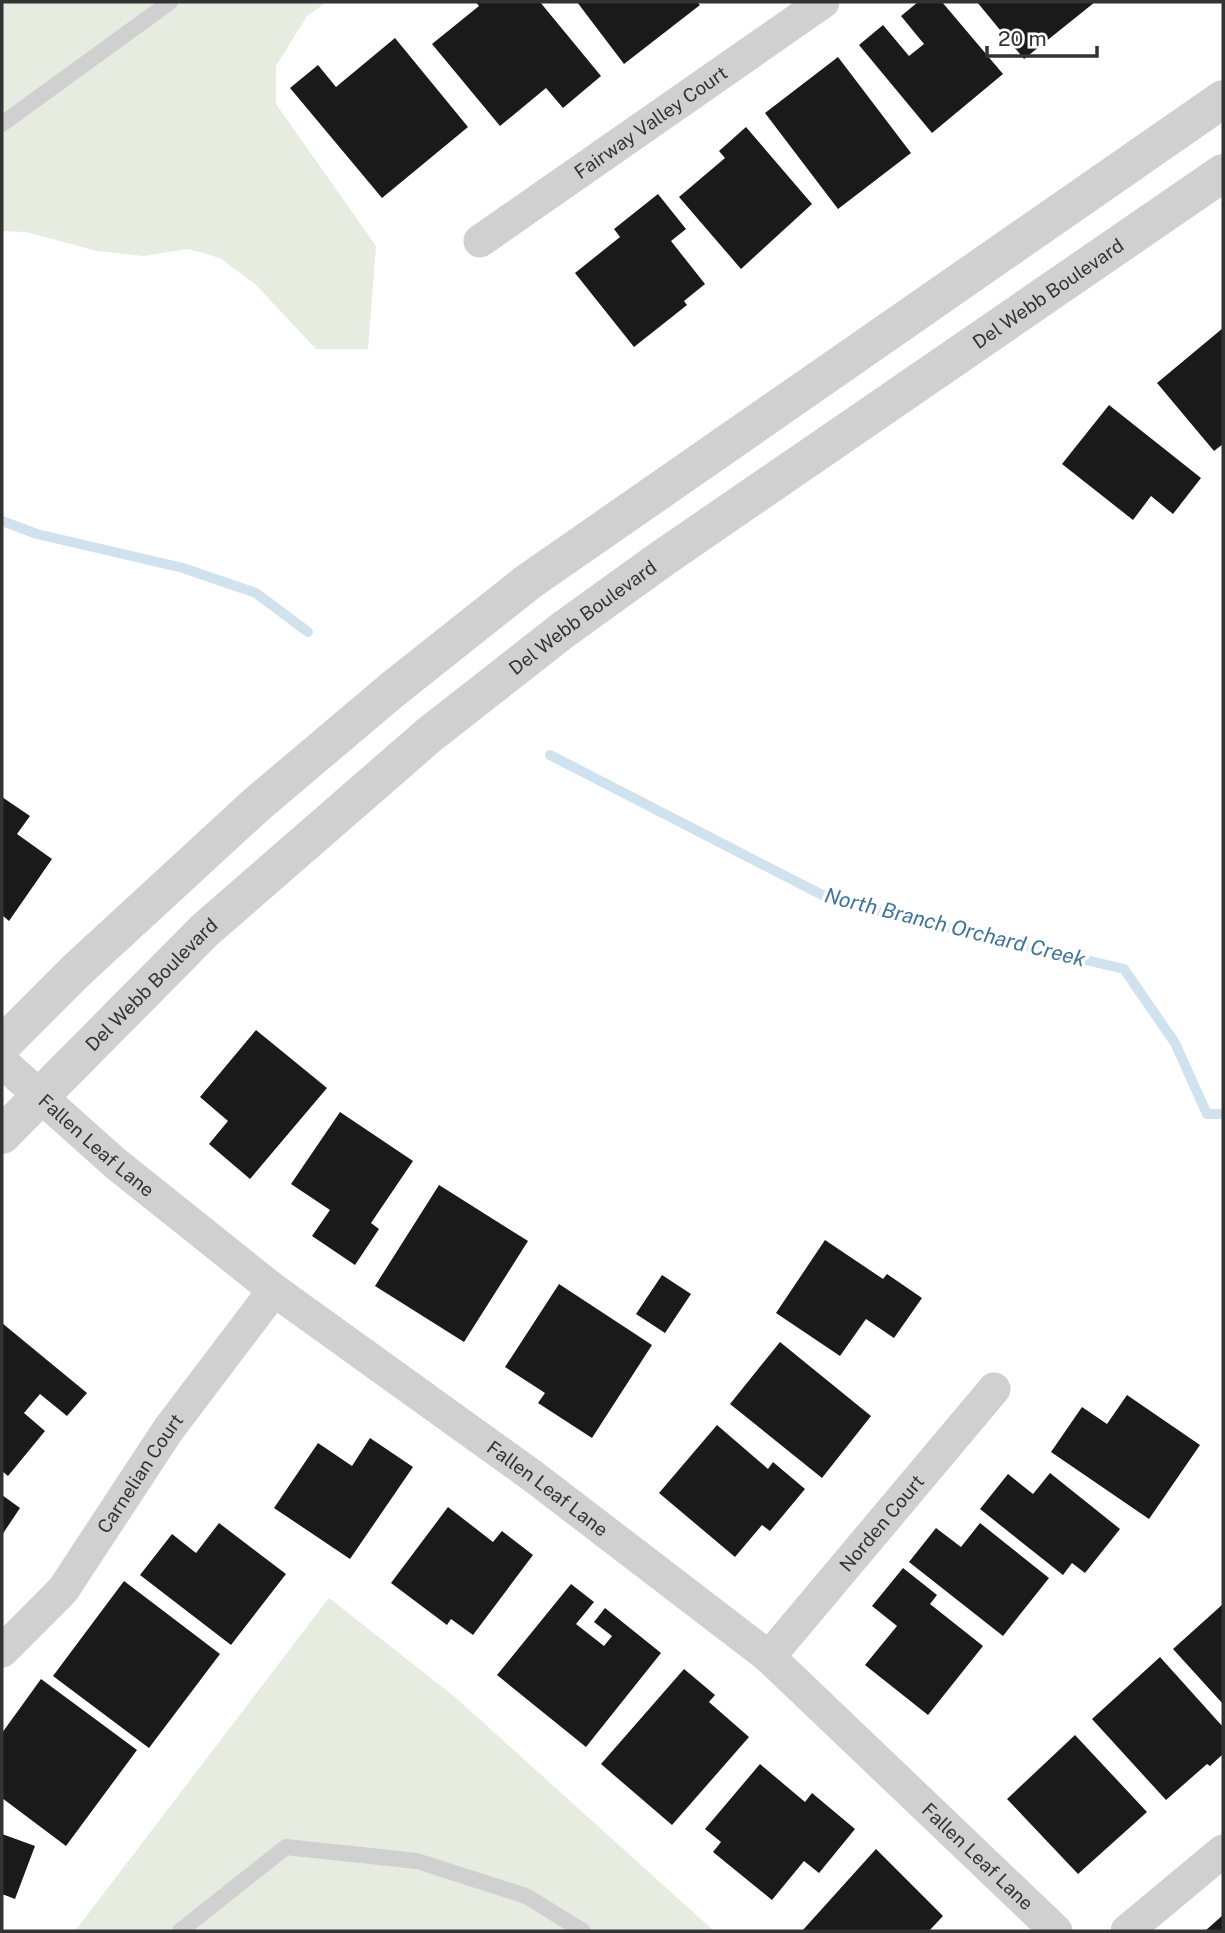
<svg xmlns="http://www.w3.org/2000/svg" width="1225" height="1933" font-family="'Public Sans',sans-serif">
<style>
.green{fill:#e6ecdf}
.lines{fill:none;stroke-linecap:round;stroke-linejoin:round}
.stream{stroke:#cfe2ee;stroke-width:10}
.building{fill:#1a1a1a}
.service{stroke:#d0d0d0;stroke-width:16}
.minor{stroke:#d0d0d0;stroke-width:33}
.tertiary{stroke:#d0d0d0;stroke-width:38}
.labels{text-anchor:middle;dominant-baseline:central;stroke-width:7;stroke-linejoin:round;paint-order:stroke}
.street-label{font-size:19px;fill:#333;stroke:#fff}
.water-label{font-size:21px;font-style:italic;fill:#3f7597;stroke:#fff}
</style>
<rect width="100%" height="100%" fill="#fff"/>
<!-- green -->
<path class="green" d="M2,2H327L307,16L276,66V104L376,246L368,349H316L255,284L220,258L188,249L144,256L97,251L26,232L2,231Z
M329,1598L456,1698L714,1931H75Z"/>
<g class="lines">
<!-- stream -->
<path class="stream" d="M2,521L37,534L183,568L256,593L308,632
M550,755L832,900L1124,969L1175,1043L1207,1114H1223"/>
</g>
<!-- building -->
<path class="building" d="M476,2H540L601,76L563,108L546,88L500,126L432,44L479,6Z
M577,2H697L700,5L624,64Z
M918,2H942L1003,74L932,133L859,45L883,25L909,56L924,44L901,16Z
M977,2H1095L1024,59Z
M395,38L468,127L382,198L290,88L318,65L336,87Z
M838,57L911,153L838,209L765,113Z
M746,127L812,204L741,269L679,197L725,158L719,151Z
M658,194L686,229L671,241L705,284L684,301L687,305L634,347L575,273L620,237L614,229Z
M1223,328V444L1214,451L1157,383Z
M1109,405L1201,478L1173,514L1151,496L1133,520L1062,464Z
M2,797L30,816L17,834L52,859L9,921L2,915Z
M256,1030L327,1088L250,1179L209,1144L228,1121L200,1097Z
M340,1112L413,1161L371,1223L379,1229L355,1265L312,1236L330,1210L291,1184Z
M439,1185L528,1241L464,1342L375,1286Z
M825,1240L883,1279L887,1274L922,1298L894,1338L866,1319L840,1356L776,1313Z
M662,1275L691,1294L665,1333L636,1314Z
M559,1284L652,1345L592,1438L538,1403L545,1393L505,1367Z
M2,1323L87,1393L67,1416L40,1394L24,1413L45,1431L8,1476L2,1471Z
M780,1342L871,1416L822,1478L730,1404Z
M1127,1395L1200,1445L1149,1519L1051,1452L1082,1407L1107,1424Z
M717,1425L768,1469L773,1462L805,1489L770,1531L762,1525L735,1557L659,1493Z
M370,1438L413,1467L350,1559L274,1508L318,1443L352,1466Z
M1050,1473L1120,1529L1085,1573L1072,1563L1063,1575L980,1509L1008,1474L1033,1494Z
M2,1495L20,1508L2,1535Z
M448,1507L493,1542L502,1531L533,1555L473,1635L451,1619L447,1625L391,1583Z
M219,1523L286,1574L231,1645L140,1575L172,1534L196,1553Z
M980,1523L1049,1578L1003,1636L909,1562L936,1528L961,1547Z
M903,1568L937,1595L930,1604L983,1646L928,1715L865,1665L897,1626L872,1606Z
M124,1581L220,1654L149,1748L53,1676Z
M571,1584L594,1602L576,1624L604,1646L612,1636L594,1622L605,1608L661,1653L586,1747L497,1675Z
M1223,1604V1704L1173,1649Z
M1160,1657L1223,1727V1754L1210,1766L1207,1764L1166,1800L1092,1719Z
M684,1669L715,1695L709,1702L749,1737L672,1825L601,1764Z
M41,1679L137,1750L66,1846L2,1798V1733Z
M1075,1735L1147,1812L1078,1874L1007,1799Z
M760,1764L805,1802L812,1793L855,1829L819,1873L804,1861L772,1900L713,1852L721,1842L705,1829Z
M2,1834L35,1846L15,1899L2,1894Z
M876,1849L943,1916L929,1931H802Z
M1223,1915V1931H1205Z"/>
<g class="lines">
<!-- service -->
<path class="service" d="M2,124L170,2
M180,1931L286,1847L417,1861L526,1896L583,1931"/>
<!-- minor -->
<g class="minor">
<path id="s1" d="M480,241L823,2"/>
<path id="s2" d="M2,1062L115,1163L274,1290L534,1477L769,1657L1056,1931"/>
<path id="s3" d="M2,1651L63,1590L168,1430L274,1290"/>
<path id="s4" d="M769,1657L994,1389"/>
<path d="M1127,1931L1223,1851"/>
</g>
<!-- tertiary -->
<g class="tertiary">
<path d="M2,1045L78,969L256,805L392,690L528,582L1223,99"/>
<path id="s5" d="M2,1135L205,930L429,735L563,630L663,558L1223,173"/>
</g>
</g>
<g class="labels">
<!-- street labels -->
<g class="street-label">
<text stroke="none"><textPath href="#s1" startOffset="208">Fairway Valley Court</textPath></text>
<text stroke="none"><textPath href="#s5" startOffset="1346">Del Webb Boulevard</textPath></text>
<text stroke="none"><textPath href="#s5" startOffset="779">Del Webb Boulevard</textPath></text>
<text stroke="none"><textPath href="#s5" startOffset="212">Del Webb Boulevard</textPath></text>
<text stroke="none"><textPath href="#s2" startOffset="126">Fallen Leaf Lane</textPath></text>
<text stroke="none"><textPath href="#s3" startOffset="226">Carnelian Court</textPath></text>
<text stroke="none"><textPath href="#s2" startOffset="693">Fallen Leaf Lane</textPath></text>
<text stroke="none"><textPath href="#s4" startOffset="175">Norden Court</textPath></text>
<text stroke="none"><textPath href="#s2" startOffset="1260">Fallen Leaf Lane</textPath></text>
</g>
<!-- water labels -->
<g class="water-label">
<text transform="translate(955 927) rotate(14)">North Branch Orchard Creek</text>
</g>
</g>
<!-- border -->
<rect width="1225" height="1933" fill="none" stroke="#333333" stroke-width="7"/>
<!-- scale -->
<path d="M987 46v10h110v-10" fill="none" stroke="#333333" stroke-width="3.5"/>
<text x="998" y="46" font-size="21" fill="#333333" stroke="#ffffff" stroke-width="5" paint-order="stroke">20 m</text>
</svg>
